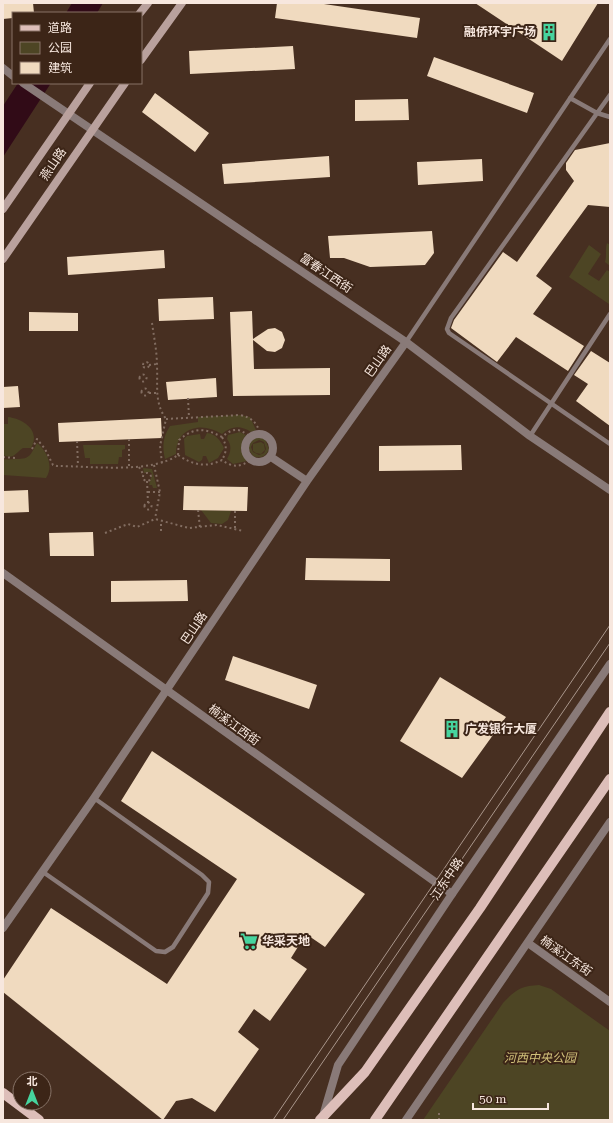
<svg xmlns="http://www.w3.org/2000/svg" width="613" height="1123" font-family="'Roboto Serif','Noto Sans SC',serif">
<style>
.green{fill:#4d4524;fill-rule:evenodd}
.water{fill:#310b17}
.building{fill:#f0dabf}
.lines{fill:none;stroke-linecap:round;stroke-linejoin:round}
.path{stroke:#826d61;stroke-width:2;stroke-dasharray:2 3;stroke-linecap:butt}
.service{stroke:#897a78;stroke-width:4.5}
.minor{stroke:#897a78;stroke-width:8}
.tertiary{stroke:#897a78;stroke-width:8}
.secondary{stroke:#b9a19d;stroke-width:8}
.primary{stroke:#ddbeb9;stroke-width:10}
.tram{stroke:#a9968b;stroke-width:1}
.labels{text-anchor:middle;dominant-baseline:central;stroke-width:4;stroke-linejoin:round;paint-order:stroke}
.poi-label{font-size:12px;font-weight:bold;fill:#f7e7de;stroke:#3c2517;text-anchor:start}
.street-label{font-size:12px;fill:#f7e7de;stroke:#3c2517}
.park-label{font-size:12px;font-style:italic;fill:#d1c07a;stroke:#3c2517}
</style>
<rect width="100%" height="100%" fill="#472f21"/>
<!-- green -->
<path class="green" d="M607,243L610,245V266L605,262C607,255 605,249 607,243Z
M589,245L601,254L588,274L599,281L607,270L610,272L609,304L569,277Z
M240,415L250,417L256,430L251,432C240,425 231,426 222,434C202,421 176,427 176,454L165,459C162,446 163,437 170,426L198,422V417Z
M8,417C24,419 41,431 31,448H23C15,453 14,460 3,455V424H8Z
M240,432L246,435L243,439L241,451L247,461L233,464L227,459C231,452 232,445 227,439L228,435Z
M207,433C216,434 220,440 224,448L218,458L209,463L206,456H203L202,460L199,462L185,455L184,439L187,436L200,434L201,439H204Z
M258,437L265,439L269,449C266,457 260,459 253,456L248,448L252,439ZM259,440L264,442L266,449L264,453L259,455L253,452L251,447L253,443Z
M261,442L264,444L265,450L261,454L256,453L253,451V444Z
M37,443C47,451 54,466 46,478L3,475V459C8,460 12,459 16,459C31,459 30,455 37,443Z
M83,445H125V449L122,450V457H119L118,464H90V458H85Z
M143,468L152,469L157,488H153L152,485H149L152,474L150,472L144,473Z
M201,510L231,511L228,520L222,524L211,523Z
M539,985L551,989L610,1031V1120H423L503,1003C515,990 521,986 539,985Z"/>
<!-- water -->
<path class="water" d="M72,3H103L97,13H66Z
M18,83H51L3,157V106Z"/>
<!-- building -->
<path class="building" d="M3,3H33L34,13H13V18L3,19Z
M277,3H317L420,18L417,38L275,18Z
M475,3H598L562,61Z
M293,46L295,69L190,74L189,51Z
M434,57L534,93L527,113L427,76Z
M155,93L209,133L195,152L142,112Z
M408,99L409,120L355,121V100Z
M610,143V207L588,205L536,276L552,288L533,314L584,346L568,371L516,337L497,362L451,328L454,320L503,252L517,262L574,181L566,170V163L575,150Z
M329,156L330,177L224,184L222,164Z
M482,159L483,181L418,185L417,162Z
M432,231L434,253L425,265L370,267L344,258H330L328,236Z
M164,250L165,268L68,275L67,257Z
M213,297L214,319L159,321L158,299Z
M252,311L253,339L268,329L275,328L282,332L285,340L282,348L275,352L267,351L253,340L254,369L330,368V395L233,396L230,312Z
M29,312L78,313V331H29Z
M591,351L610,363V426L576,401L588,384L574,375Z
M216,378L217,397L168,400L166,382Z
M18,386L20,407L3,408V387Z
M161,418L162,438L59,442L58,423Z
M461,445L462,470L379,471V446Z
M184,486L248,487L247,511L183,510Z
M28,490L29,512L3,513V491Z
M93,532L94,556H50L49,533Z
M306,558L390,559V581L305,580Z
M187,580L188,601L111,602V581Z
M233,656L317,685L309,709L225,680Z
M440,677L506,717L462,778L400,741Z
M152,751L365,894L325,947L306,934L291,958L307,969L270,1021L254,1009L238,1032L259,1049L215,1112L192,1098L176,1101L163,1120L3,992V980L51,908L167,984L237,879L121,801Z"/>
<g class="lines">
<!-- path -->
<path class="path" d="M152,323C154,337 157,352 157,366C158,386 154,402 166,419
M143 365a3 3 0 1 1 6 0a3 3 0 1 1-6 0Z
M149,365L157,364
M139.5 378a3.5 3.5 0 1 1 7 0a3.5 3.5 0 1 1-7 0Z
M141.5 392a3.5 3.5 0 1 1 7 0a3.5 3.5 0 1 1-7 0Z
M149,393H157
M188,398L189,418
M166,419L240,415C252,418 257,422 260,434
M222,437C227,446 227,451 222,460
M129,439V466
M77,441L78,466
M32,449L37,439L45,449L53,465L57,466C91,466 151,474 178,455
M178,455L179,440C194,427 205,428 222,437C234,427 238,428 251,437
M178,455C193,465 206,468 222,460C233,468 240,467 251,460
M3,457L16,458
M162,463L160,446L166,419
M154,465L160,492L155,519
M139,467L143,474
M143 477a4 4 0 1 1 8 0a4 4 0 1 1-8 0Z
M147,481L148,503
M148,492H160
M144.5 506a3.5 3.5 0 1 1 7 0a3.5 3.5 0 1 1-7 0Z
M198,510L200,528
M235,511V529
M161,531V521
M105,533L128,524L137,527L155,519L189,528L217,525L243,531
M439,1120V1112
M564,1120H583"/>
<!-- service -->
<path class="service" d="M610,95L451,318L447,329L449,333L610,444
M570,98L597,113L610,117
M406,342L610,39
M530,436L610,314
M43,872L156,951L165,952L173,947L208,893L209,882L202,875L94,798"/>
<!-- minor -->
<path class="minor" d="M245 448a14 14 0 1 1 28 0a14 14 0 1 1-28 0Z
M271,457L307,481
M3,573L452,894
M3,928L94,798L307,481L406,342
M528,943L610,1002"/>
<!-- tertiary -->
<path class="tertiary" d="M3,68L13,76
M23,83L406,342L530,436L610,490
M323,1116L338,1065L452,894L610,664
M406,1120L610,822"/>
<!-- secondary -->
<path class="secondary" d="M140,13L148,3
M141,60L182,3
M3,209L90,83
M3,259L125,83"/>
<!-- primary -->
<path class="primary" d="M3,1093L39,1120
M320,1120L365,1072L480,908L610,712
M375,1120L610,779"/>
<!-- tram -->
<path class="tram" d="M273,1120L610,625
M283,1120L610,643"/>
</g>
<!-- icons -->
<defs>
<g id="building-bare" transform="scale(1.38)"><path d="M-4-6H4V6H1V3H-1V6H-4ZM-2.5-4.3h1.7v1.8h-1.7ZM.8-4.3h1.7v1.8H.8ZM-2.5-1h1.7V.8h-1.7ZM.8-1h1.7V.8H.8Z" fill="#46d49e" stroke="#3c2517" stroke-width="2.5" paint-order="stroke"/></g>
<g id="supermarket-bare" transform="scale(1.38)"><path d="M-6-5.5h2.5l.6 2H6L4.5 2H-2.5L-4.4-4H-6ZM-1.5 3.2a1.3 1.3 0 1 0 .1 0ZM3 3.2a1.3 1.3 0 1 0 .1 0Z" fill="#46d49e" stroke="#3c2517" stroke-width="2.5" paint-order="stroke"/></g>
</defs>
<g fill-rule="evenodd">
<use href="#building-bare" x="549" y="32"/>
<use href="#building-bare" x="452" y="729"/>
<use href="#supermarket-bare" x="249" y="941"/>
</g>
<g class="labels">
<!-- poi labels -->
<g class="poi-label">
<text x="536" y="32" text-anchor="end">融侨环宇广场</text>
<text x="465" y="729">广发银行大厦</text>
<text x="262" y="941">华采天地</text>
</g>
<!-- street labels -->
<g class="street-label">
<text transform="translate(53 164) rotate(-56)">燕山路</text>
<text transform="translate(326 273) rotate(34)">富春江西街</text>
<text transform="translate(378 361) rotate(-55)">巴山路</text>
<text transform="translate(194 628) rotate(-56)">巴山路</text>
<text transform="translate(234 725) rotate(36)">楠溪江西街</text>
<text transform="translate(447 879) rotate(-56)">江东中路</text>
<text transform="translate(566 956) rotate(35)">楠溪江东街</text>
</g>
<!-- park labels -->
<g class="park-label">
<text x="540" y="1058">河西中央公园</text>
</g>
</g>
<!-- border -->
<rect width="613" height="1123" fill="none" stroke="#f7e7de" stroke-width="8"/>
<!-- legend -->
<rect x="12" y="12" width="130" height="72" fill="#3c2517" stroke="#877367"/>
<rect x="20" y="25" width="20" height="6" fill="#ddbeb9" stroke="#877367"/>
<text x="48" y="32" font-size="12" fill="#f7e7de">道路</text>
<rect x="20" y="42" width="20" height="12" fill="#4d4524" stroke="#877367"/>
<text x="48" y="52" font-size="12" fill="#f7e7de">公园</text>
<rect x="20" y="62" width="20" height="12" fill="#f0dabf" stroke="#877367"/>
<text x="48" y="72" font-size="12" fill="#f7e7de">建筑</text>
<!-- north arrow -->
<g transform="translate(32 1091)"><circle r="19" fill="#3c2517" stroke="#877367"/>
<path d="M0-3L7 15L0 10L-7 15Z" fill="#46d49e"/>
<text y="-6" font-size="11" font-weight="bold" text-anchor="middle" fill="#f7e7de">北</text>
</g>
<!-- scale -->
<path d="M473 1103v6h75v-6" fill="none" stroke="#f7e7de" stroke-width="2"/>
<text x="479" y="1103" font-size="12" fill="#f7e7de" stroke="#3c2517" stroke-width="3" paint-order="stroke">50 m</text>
</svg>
